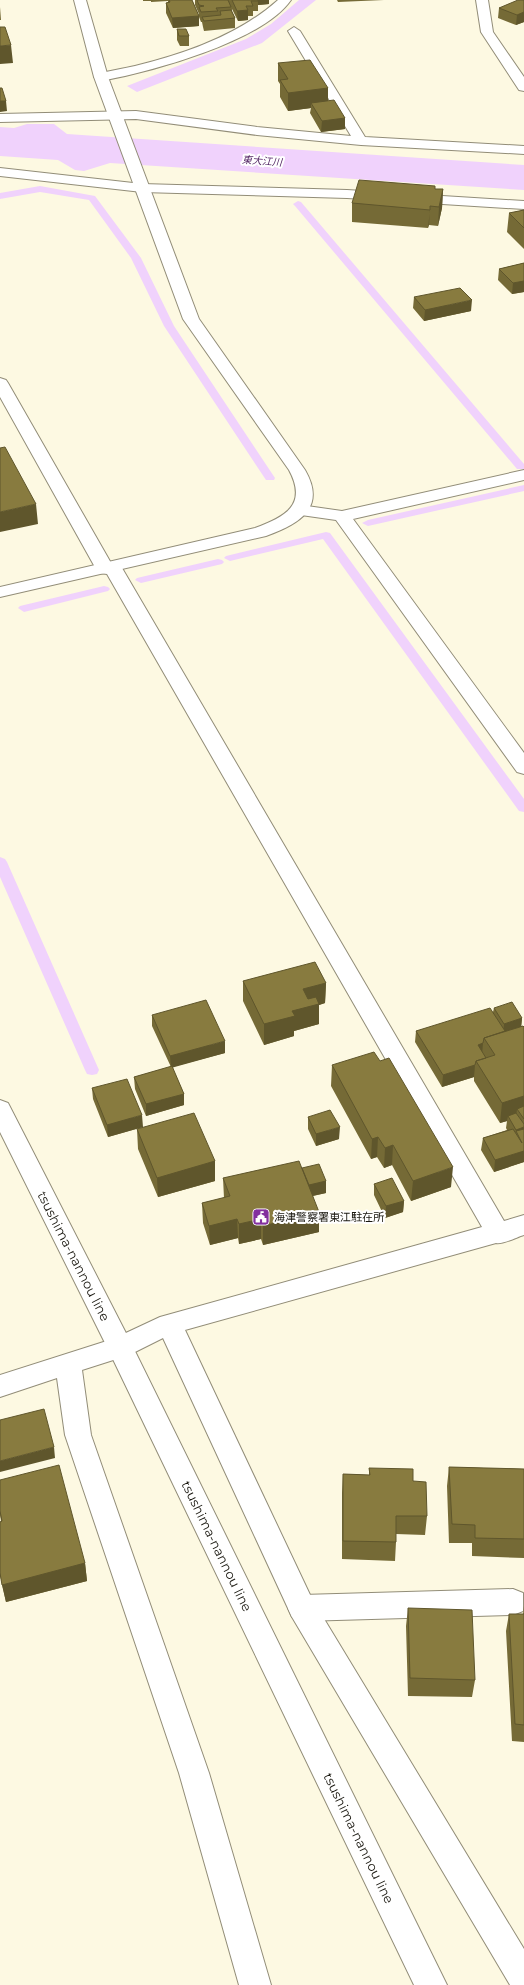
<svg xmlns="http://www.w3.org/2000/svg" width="524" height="1985" font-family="Montserrat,'Noto Sans JP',sans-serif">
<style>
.water{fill:#f0d2fc}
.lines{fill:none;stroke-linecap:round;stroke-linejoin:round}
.stream{fill:#f0d2fc;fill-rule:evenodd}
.service-casing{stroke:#928d78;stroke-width:2}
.minor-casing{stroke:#928d78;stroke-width:2}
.tertiary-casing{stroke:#928d78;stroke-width:2}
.primary-casing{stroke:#928d78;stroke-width:2}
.service{fill:#fff;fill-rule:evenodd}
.minor{fill:#fff;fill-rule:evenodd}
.tertiary{fill:#fff;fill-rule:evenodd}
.primary{fill:#fff;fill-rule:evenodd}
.wall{fill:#756a36}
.shaded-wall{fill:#5f562c}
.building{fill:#887b3f;stroke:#5f562c}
.labels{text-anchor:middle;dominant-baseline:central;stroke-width:4;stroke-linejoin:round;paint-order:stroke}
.far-water-label{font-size:10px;font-style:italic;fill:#552866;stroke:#fff}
.poi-label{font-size:11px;fill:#19170f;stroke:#fff;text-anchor:start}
.near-street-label{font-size:13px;fill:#19170f;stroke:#fff}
</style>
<rect width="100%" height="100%" fill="#fdf9e2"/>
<!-- water -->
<path class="water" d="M299,0H316L262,43L137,92L127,86L246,39L271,24Z
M27,124H54L67,134L524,165V190L110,163L84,171L75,170L58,160L0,156V127L14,128Z"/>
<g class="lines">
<!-- stream -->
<path class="stream" d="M40,186L95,196L141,258L174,326L275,478L274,480H266L164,326L131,258L89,200L40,192L0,199V193Z
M298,201L301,202L524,464V469H517L295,206L293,204Z
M524,485V491L368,526L362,523L368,520Z
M326,532L330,533L524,799V812L519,811L323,539L230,561L224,558L226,556Z
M218,559L222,560L224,562L222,564L141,583L135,580L137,578Z
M104,586L108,587L110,589L108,591L24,612L18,608L20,606Z
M0,857L5,859L7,862L99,1070L97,1074L92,1075L87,1074L85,1070L0,877Z"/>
<!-- service casing -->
<g class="service-casing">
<path id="service" d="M513,1589L523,1593V1611L513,1615L302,1621L292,1617L288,1608L292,1599L302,1595Z"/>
</g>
<!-- minor casing -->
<g class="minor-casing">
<path id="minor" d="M278,0H291C262,42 150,72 101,81L94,77L96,74C109,71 122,69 135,66C185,54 239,35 278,0Z
M476,0H488L493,32L524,77V91L519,90L481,32Z
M294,27L300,31L365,137L524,146V154L361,145L257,135L136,119L0,122V114L136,111L257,127L351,136L288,31Z
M0,168L142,184L347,190L524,201V209L347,198L142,192L0,176Z
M0,378L6,380L8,383L111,563L119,564L122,568L504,1221L524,1215V1235C517,1237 502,1245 496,1243L185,1330L312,1599L524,1949V1985H510L292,1617L163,1338L129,1355L82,1370L91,1435L209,1773L271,1985H239L179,1773L65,1435L57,1378L0,1397V1375L113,1339L160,1317L482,1227L107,574L99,573L96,569L0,397Z
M524,470V480L353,519L524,753V774L517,772L336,520L294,514L291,510L294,506L300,505L342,511Z"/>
</g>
<!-- tertiary casing -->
<g class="tertiary-casing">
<path id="tertiary" d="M74,0H86L108,77L199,319L305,470C327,508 299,524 266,536L0,597V587L255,528C285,517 308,505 289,470L183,319L94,77Z"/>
</g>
<!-- primary casing -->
<g class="primary-casing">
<path id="primary" d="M0,1100L8,1103L129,1339L447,1985H414L109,1351L0,1132Z"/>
</g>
<!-- service -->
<use href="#service" class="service"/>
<!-- minor -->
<use href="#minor" class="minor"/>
<!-- tertiary -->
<use href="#tertiary" class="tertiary"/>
<!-- primary -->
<use href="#primary" class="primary"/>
</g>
<!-- wall -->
<path class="wall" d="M143,0H192L199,16V26L173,28L166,13V3L168,2V1L151,2V1H143Z
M195,0H269V4L258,5V11H253V16H248V20L238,21L232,9V11L235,18V28L204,31L203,27L202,22H201L199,17V14L195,5Z
M337,0H384L338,2Z
M524,0V22L516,25L498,18L499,8Z
M0,7L1,20H0Z
M177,29L189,36V46H180L177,40Z
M278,63L328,88V101L345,118V129L321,132L310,113L311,108L288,111L280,97V84L278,81Z
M435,189H443L442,208L438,226L429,225L428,228L352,222V203Z
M524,210V249L507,232L509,213Z
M524,263V292L512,294L498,280L499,269Z
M414,297L471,311L424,321L413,308Z
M243,981L326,983L325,1003L319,1005V1024L294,1031V1036L264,1045L243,1001Z
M494,1008L522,1018L521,1026L524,1027V1162L494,1172L481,1150L483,1138L507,1130L506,1128L507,1121L500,1123L474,1081V1077L442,1087L415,1042L416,1031L493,1012Z
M152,1015L225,1053L172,1067L184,1094V1105L146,1116L135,1089L134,1077L171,1067L152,1026Z
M332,1065L451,1187L411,1201L392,1165L384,1168L377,1157L371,1159L331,1086Z
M92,1088L143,1127L108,1137L93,1099Z
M308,1117L339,1139L316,1146L308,1129Z
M137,1129L215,1161V1181L158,1197L138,1149Z
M302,1168L326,1181V1193L313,1196L319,1232L263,1245L261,1239L239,1244L238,1238L210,1245L203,1223L202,1203L224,1198L223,1178Z
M374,1184L404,1201L403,1212L385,1218L374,1195Z
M449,1467L524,1469V1558L472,1556V1543H449L447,1486Z
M369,1468L413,1481L427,1516L425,1535L396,1534V1542L395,1561L342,1559V1493L343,1474L369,1475Z
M0,1480L85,1563L87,1581L6,1602L0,1575V1522L1,1521L0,1515Z
M524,1606V1742L512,1741L506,1631L509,1614H523Z
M408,1608L475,1680L472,1697L408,1696L406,1626Z"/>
<!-- shaded-wall -->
<path class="shaded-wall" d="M257,0H269V4L258,5V1Z
M248,10V20L238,21L237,11Z
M524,12V22L516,25L517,15Z
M199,16V26L173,28L172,18Z
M11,45L13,63L0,64V46Z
M328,88V106L311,103V108L288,111V93Z
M0,101H6L7,111L0,112Z
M345,118V129L321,132L322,121Z
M443,189L442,208L438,226L439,207Z
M430,206L429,225L428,228L430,210Z
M524,281V292L512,294L513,283Z
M472,300L471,311L424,321L425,310Z
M36,504L38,524L0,532V512Z
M326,983L325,1003L319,1005V1024L294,1031V1036L264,1045V1024L292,1011L303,989Z
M522,1018L521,1030L503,1036L504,1024Z
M225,1041V1053L171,1068L170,1056Z
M483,1043L482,1055L478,1045Z
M475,1065L474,1077L442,1087L443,1075Z
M184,1094V1105L146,1116V1104Z
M524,1096V1116L517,1109L516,1118L508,1116L507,1121L500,1123L502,1103Z
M142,1115L143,1127L108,1137L107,1125Z
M340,1127L339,1139L316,1146V1134Z
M524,1127V1138L516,1131L514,1141L516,1130Z
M378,1137L377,1157L371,1159L372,1139Z
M393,1145L392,1165L384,1168L385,1148Z
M524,1151V1162L494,1172L495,1160Z
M215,1161V1181L158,1197L157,1178Z
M453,1167L451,1187L411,1201L413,1181Z
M326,1181V1193L307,1197V1185Z
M404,1201L403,1212L385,1218L386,1206Z
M319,1212V1232L263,1245V1226Z
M237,1219L238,1238L210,1245L209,1226Z
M261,1219V1239L239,1244V1224Z
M54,1447L55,1458L0,1472V1461Z
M85,1563L87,1581L6,1602L2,1585Z"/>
<!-- building -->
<path class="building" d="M169,0H192L199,16L172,18L166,3L170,2Z
M197,0H228L231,7L216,8L218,11L201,12L199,7L204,6L199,5Z
M232,0H258V1H251L253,6H246L248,10L237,11Z
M518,0H524V12L517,15L499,8Z
M231,10L235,18L204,21L202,17L221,15L220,11Z
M0,27H5L11,45L0,46Z
M177,29H186L189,36H179Z
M310,60L328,88L288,93L280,80L288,79L278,63Z
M0,88H2L6,101H0Z
M334,100L345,118L322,121L311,103Z
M359,180L435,186V189H443L439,207L430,206V210L352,203Z
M524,210V228L509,213Z
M524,263V281L513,283L499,269Z
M460,288L472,300L425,310L414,297Z
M5,447L36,504L0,512V448Z
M315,962L326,983L303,989L308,999L316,997L319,1004L292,1011L295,1016L264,1024L243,981Z
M206,1000L225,1041L170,1056L152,1015Z
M512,1002L522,1018L504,1024L494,1008Z
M490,1008L505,1031L484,1038L483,1043L478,1045L486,1058L476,1061L475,1065L443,1075L416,1031Z
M523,1026L524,1027V1096L502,1103L476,1061L495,1055L484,1038Z
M374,1052L380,1061L389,1058L453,1167L413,1181L393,1145L385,1148L378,1137L372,1139L332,1065Z
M172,1066L184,1094L146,1104L134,1077Z
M127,1079L142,1115L107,1125L92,1088Z
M524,1106V1119L517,1109Z
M330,1110L340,1127L316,1134L308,1117Z
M194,1113L215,1161L157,1178L137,1129Z
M516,1113L524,1124V1127L516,1130L508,1116Z
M513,1129L522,1143L516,1131L524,1129V1151L495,1160L483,1138Z
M299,1161L319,1212L263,1226L261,1219L239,1224L237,1219L209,1226L202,1203L230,1196L223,1178Z
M319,1164L326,1181L309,1185L302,1168Z
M392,1178L404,1201L386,1206L374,1184Z
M44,1409L54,1447L0,1461V1420Z
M59,1465L85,1563L2,1585L0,1573V1522L2,1521L0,1511V1480Z
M449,1467L524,1469V1539L475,1538V1525L452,1524Z
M369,1468L413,1469V1481L426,1482L427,1516H396V1542L343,1541V1474L370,1475Z
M408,1608L472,1610L475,1680L410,1678Z
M509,1614H524V1725L515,1724Z"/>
<!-- icons -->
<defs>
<g id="civic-square" transform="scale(0.9)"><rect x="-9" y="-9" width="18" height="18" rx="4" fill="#822f9e" stroke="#fff"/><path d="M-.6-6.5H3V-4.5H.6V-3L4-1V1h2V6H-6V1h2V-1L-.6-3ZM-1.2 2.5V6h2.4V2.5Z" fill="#fff"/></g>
</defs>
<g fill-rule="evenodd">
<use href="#civic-square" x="261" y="1217"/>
</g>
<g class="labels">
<!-- far-water labels -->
<g class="far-water-label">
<text transform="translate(262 161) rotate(4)">東大江川</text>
</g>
<!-- poi labels -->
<g class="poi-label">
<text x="274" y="1217">海津警察署東江駐在所</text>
</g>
<!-- near-street labels -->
<g class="near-street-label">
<text transform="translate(74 1256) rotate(63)">tsushima-nannou line</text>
<text transform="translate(217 1546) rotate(64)">tsushima-nannou line</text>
<text transform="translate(359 1838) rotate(64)">tsushima-nannou line</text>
</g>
</g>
</svg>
